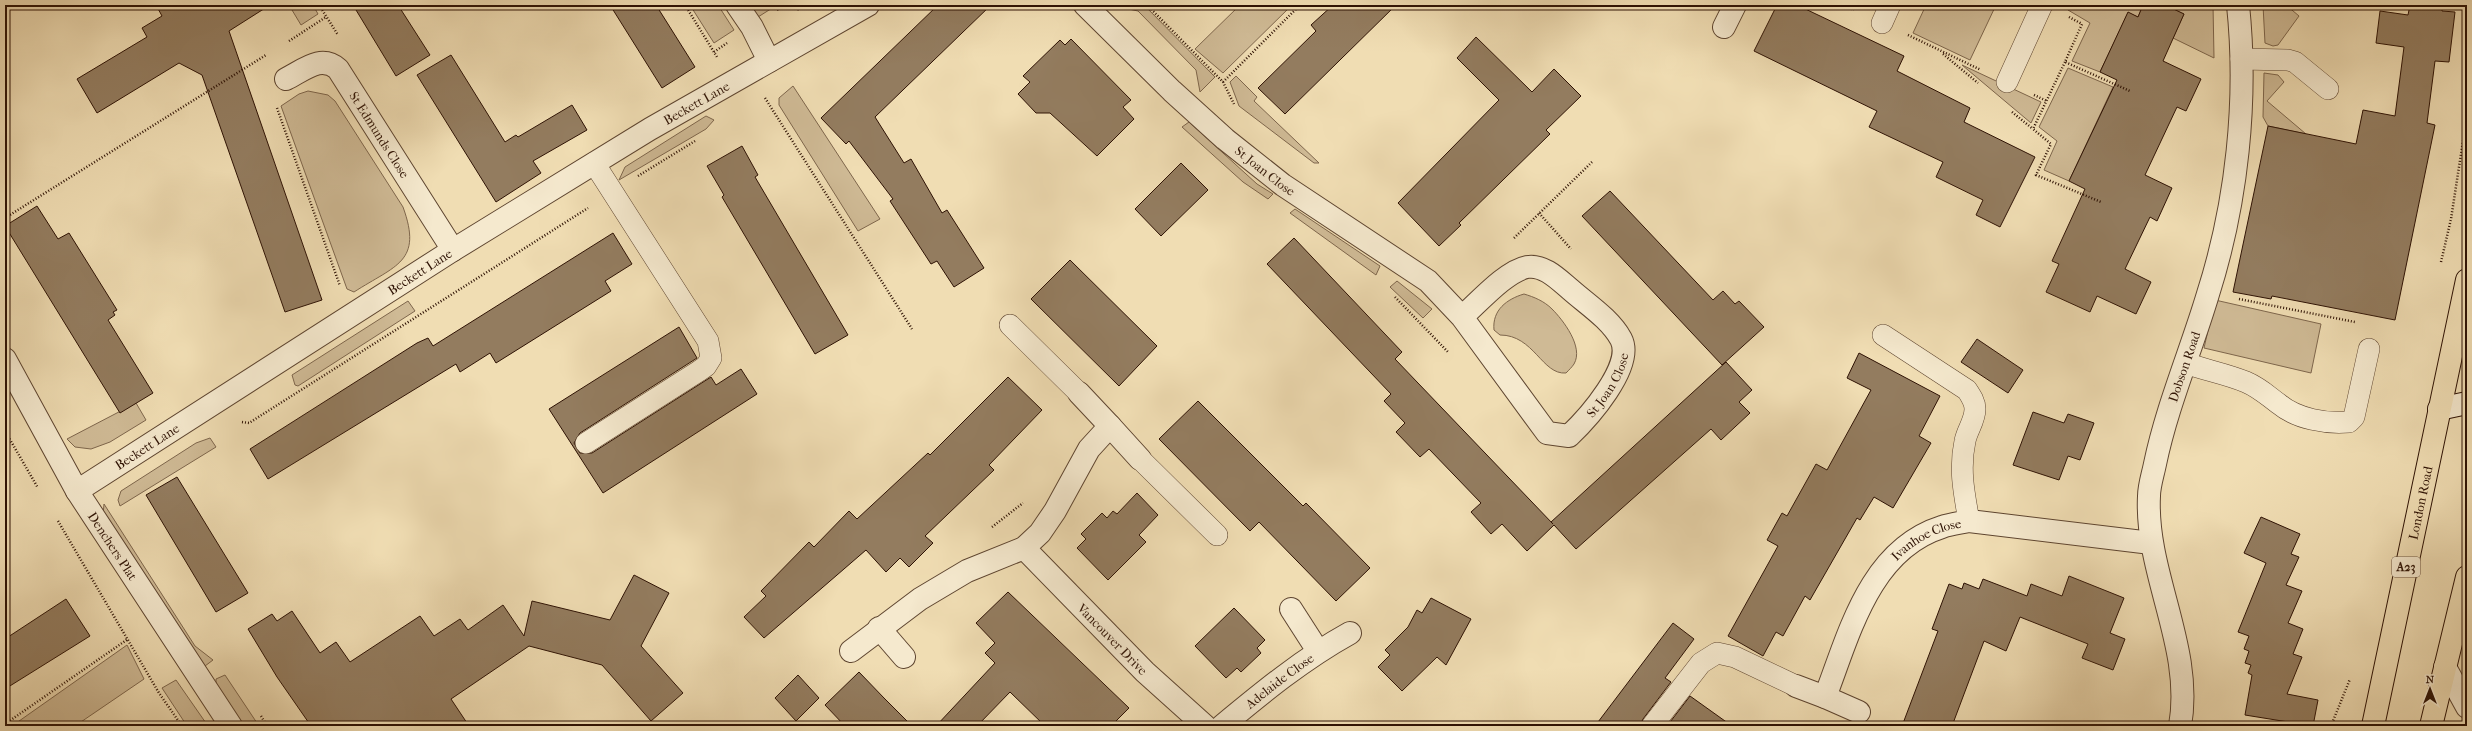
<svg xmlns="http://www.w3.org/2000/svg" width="2472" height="731" font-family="'IM FELL French Canon',serif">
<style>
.green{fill:#cfba95;stroke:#7e664c}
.building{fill:#937c5f;stroke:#2e1204}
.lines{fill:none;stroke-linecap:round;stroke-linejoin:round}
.lane-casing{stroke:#5e4530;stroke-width:22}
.street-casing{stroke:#5e4530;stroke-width:24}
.secondary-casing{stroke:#2e1204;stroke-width:24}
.primary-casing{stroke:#2e1204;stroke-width:24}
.path{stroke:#2e1204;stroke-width:2.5;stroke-dasharray:1 2;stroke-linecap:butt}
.lane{stroke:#f5e9ce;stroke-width:21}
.street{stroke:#f5e9ce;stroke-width:22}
.secondary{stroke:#f5e9ce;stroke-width:22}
.primary{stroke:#f0ddb3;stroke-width:22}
.labels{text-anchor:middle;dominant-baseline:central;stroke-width:3.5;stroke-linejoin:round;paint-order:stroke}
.shield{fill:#f5e9ce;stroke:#6a5241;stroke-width:1}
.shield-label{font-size:12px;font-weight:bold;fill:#2e1204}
.street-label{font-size:13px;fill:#2e1204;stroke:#f5e9ce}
</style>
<rect width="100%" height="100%" fill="#f0ddb3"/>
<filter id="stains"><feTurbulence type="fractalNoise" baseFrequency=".005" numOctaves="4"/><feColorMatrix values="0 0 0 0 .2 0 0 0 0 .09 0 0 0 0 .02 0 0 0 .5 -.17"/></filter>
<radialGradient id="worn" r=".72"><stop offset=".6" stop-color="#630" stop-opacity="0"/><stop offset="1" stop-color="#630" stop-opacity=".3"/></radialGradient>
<!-- green -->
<path class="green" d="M289,5H313L318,14L301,25Z
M690,5H718L734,30L714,43Z
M750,5H777L758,17Z
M1110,5H1144L1215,77L1200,92L1196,70L1138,11Z
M1240,5H1292L1223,73L1195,49Z
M1926,5H1996L1970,60L1913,33Z
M2069,5H2143L2138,17L2128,13L2100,72L2072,61L2090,23L2068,10Z
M2165,5H2213L2214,58L2173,38L2184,14Z
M2263,5H2286L2299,16L2278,45L2273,46L2265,43Z
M1962,65L2041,102L2031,123Z
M2068,68L2113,87L2069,181L2044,170L2057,141L2039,127Z
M2264,73L2278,75L2284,82L2267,101L2306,134L2268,126L2263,117Z
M1236,76L1257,97L1254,101L1319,163H1314L1239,106L1230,82Z
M793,86L880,219L858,231L779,105V98Z
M308,91L328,95L335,101L403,207C423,262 396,265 354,292L347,289L281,106L299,94Z
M706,116L714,120L706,129L619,180L625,167Z
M1189,122L1257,184L1273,194L1268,199L1243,182L1182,127Z
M1295,209L1380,266L1376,275L1290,213Z
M1397,281L1432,309L1423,318L1390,287Z
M1524,294C1534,297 1544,301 1552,309C1563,320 1584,347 1574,364C1572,367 1569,370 1566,373C1542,375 1534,335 1500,335L1494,330C1492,310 1507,299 1524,294Z
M2215,300L2321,324L2311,373L2204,348Z
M408,301L415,311L298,386L295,385L292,375Z
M136,403L146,420L110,442L91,449L75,447L67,439Z
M210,438L216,447L120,506L118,500L121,491L196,443Z
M104,504L195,646L213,660L205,666L200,665L103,515Z
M127,645L144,679L75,726H12Z
M225,675L259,726H240L216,689V679Z
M176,680L208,726H187L162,688Z"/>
<!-- building -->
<path class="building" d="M156,5H270L229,31L322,300L285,312L202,75L179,63L97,113L77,79L147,37L142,28L162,16Z
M353,5H398L430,55L396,76Z
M610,5H656L695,67L662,88Z
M938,5H991L875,117L904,163L911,159L942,213L947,210L984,268L954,287L937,261L931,264L890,201L893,199L849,141L846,144L821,118Z
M1333,5H1396L1285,114L1258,88L1316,31L1311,25Z
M1777,5H1797L1904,56L1897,71L1970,108L1964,122L2035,157L2000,227L1976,215L1983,200L1936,177L1943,162L1869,127L1877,111L1754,51Z
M2143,5H2165L2184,14L2163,61L2201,79L2186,111L2177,107L2145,175L2172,188L2157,221L2150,217L2125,269L2151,282L2136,314L2097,296L2090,312L2046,292L2059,264L2052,261L2085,189L2069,181L2117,80L2100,72L2128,12L2138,17Z
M2410,5H2442V11L2455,12L2449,62L2435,61L2427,123L2435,125L2395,320L2272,296L2271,299L2233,292L2268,126L2356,144L2363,110L2395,116L2404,47L2376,43L2380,11L2408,15Z
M1476,37L1532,92L1554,69L1581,96L1546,130L1550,134L1459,223L1461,225L1439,246L1398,203L1499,100L1457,58Z
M1071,39L1131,100L1123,107L1134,119L1097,156L1050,113H1036L1018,94L1030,82L1023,76L1060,40L1065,45Z
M451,55L505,142L516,135L518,137L572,105L587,130L533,161L541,173L496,202L417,75Z
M742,146L758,175L755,177L848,335L815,354L722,197L724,195L707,166Z
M1181,163L1208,190L1161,236L1135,209Z
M1610,191L1713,300L1723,291L1735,304L1739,301L1764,327L1722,365L1582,216Z
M37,206L58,239L69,233L117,310L113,312L115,315L108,320L153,393L120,413L5,226Z
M613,233L632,264L605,281L611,291L496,363L490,353L460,372L456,364L268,479L250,449L417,343L428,338L433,346Z
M1294,238L1402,352L1395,359L1553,524L1551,522L1726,362L1752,390L1739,402L1750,413L1721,440L1711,429L1576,549L1554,525L1527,551L1502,524L1491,534L1471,512L1481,503L1429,449L1420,457L1396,432L1405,423L1384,401L1391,394L1267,264Z
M1070,260L1157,346L1119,386L1031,299Z
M679,327L697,358L580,433L574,443L580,453H592L711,377L716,385L741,369L757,394L603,493L549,409Z
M1977,339L2023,370L2008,393L1961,362Z
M1859,353L1940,396L1919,436L1931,443L1893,508L1874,497L1860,520L1857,518L1810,600L1805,596L1783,636L1776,632L1763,656L1728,636L1778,546L1767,540L1782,513L1787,516L1816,464L1827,470L1871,390L1847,378Z
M1008,377L1042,410L989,465L994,470L925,536L933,543L909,567L900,558L886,572L866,550L764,638L744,617L766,596L761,591L809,542L814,547L849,511L857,519L928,453L930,455Z
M1198,401L1303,506L1306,503L1370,568L1336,601L1259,522L1250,531L1159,439Z
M2033,412L2064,423L2068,414L2094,423L2080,460L2068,456L2059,480L2013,465Z
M177,477L248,593L216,612L146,495Z
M1137,493L1158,515L1139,535L1146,542L1108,580L1077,548L1086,539L1081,534L1102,513L1107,518L1113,511L1117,514Z
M2261,517L2300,534L2291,554L2299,557L2286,585L2302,591L2288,623L2303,629L2293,654L2302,657L2287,694L2318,700L2313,726L2245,715L2252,675L2248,673L2251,665L2245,663L2249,651L2244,649L2249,636L2238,632L2266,563L2244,553Z
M634,575L669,593L641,646L683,693L651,721L602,665L529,646L451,699L469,726H311L277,677L248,629L272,614L277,621L292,611L320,653L336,642L350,662L420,616L434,636L460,619L468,630L503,605L524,636L532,601L610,620Z
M2069,576L2124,598L2110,633L2125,639L2113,670L2082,658L2088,644L2020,617L2006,651L1984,641L1952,726H1902L1938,631L1932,629L1949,584L1962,589L1964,583L1979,589L1983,579L2027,596L2031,584L2062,596Z
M1008,592L1129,708L1111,726H1045L1010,692L977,726H936L995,663L985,653L995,643L976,623Z
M1431,598L1471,619L1446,665L1437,657L1402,691L1378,667L1390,655L1385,650L1408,627L1417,610L1422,613Z
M66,599L90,636L5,689V639Z
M1234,608L1265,640L1257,648L1261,653L1241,672L1237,668L1226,678L1195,646Z
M1673,623L1694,639L1665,678L1671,682L1643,719L1640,726H1595Z
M859,672L884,698L912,726H845L825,705Z
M798,675L819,698L796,721L775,698Z
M1690,696L1732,726H1667Z"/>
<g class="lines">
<!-- lane casing -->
<g class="lane-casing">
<path id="lane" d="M1882,23L1890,5
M2241,59L2288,60L2295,62L2328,89
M2007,82L2042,5
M1010,325L1079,393
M1883,335L1967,390C1971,396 1975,402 1975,409C1975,421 1967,430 1965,441C1959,469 1964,493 1969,521
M2185,363C2205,370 2227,374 2246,382C2260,388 2268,396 2279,404C2297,419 2326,424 2349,422L2354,417L2369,349
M586,443L699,371L706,366L711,358L708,341L594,163
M1140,459L1217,535
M1652,726L1701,663L1717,653L1735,657L1796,686"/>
</g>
<!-- street casing -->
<g class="street-casing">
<g id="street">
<path d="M737,5L752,27L769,61"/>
<path id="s1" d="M1085,5L1172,91L1225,139L1283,185L1428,281L1462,317L1547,433L1569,436C1587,419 1635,366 1621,339C1610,319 1588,305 1571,290C1559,280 1544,264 1527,267C1506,271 1478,303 1462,317"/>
<path d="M1724,27L1735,5"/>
<path id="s2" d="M286,79C304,70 321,54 338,69L453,250"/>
<path id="s3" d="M5,359L77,491L231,726"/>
<path d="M1110,426L1140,459"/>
<path id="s4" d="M77,491L453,250L650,129L868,5"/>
<path id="s5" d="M1024,548L1145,672L1205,726"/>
<path d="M1291,609L1318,651"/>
<path d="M879,628L904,657"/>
<path d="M851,651L920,599L967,571L1024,548L1040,533L1055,511L1089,449L1110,426L1079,393"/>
<path d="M2445,667L2467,707"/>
<path d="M1796,686L1825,697"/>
<path id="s6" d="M1859,712L1825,697C1849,635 1869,550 1942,527C1950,524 1960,523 1969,521L2151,543"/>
<path id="s7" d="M1222,726C1263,692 1303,659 1350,633"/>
<path id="s8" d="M2180,726C2194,647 2145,574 2149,496C2149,486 2153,474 2155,464C2167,406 2191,351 2208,294C2237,203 2248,100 2238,5"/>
</g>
</g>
<!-- secondary casing -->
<g class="secondary-casing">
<path id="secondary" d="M2439,409L2467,403"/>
</g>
<!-- primary casing -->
<g class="primary-casing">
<g id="primary">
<path id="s9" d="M2373,726L2467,280"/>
<path d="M2431,726L2467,577"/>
</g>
</g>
<!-- path -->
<path class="path" d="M319,5L338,35
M685,5L717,57
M794,5L799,10
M1147,5L1223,82L1234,104
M1843,5L1854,10
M777,10L784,5
M2069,17L2082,24L2065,62L2130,91
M1908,35L1981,70
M289,41L326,17
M714,52L727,43
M1943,54L1978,83
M2065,62L2033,129L2051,144L2036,175L2101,202
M1223,82L1300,5
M2034,95L2047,101
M765,98L912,329
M277,108L340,286
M2012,112L2033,129
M638,176L695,141
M1539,213L1571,249
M5,218L266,55
M1514,238L1592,162
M2441,262L2451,219L2467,115
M1395,297L1448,352
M2239,299L2355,322
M242,422L249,423L588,208
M5,431L38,488
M58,521L159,693L182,726
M992,527L1023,503
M261,716L267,726
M5,724L128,639
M2331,726L2350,679"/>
<!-- lane -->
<use href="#lane" class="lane"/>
<!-- street -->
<use href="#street" class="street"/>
<!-- secondary -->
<use href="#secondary" class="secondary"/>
<!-- primary -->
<use href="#primary" class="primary"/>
</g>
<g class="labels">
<!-- shield labels -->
<rect class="shield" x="2392" y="557" width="28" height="20" rx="3"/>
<g class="shield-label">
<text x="2406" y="567">A23</text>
</g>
<!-- street labels -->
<g class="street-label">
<text stroke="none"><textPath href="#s4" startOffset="731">Beckett Lane</textPath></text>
<text stroke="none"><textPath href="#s2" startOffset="135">St Edmunds Close</textPath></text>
<text stroke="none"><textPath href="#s1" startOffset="245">St Joan Close</textPath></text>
<text stroke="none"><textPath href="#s4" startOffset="407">Beckett Lane</textPath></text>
<text stroke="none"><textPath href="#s8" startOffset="368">Dobson Road</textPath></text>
<text stroke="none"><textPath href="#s1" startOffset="722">St Joan Close</textPath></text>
<text stroke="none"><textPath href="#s4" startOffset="83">Beckett Lane</textPath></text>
<text stroke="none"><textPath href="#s9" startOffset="228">London Road</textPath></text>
<text stroke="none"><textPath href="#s6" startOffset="232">Ivanhoe Close</textPath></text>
<text stroke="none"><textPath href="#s3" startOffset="216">Denchers Plat</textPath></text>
<text stroke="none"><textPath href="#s5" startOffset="127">Vancouver Drive</textPath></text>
<text stroke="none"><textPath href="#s7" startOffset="73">Adelaide Close</textPath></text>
</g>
</g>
<!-- margin -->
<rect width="2472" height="731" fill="none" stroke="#f0ddb3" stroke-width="20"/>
<rect x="6" y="6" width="2460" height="719" fill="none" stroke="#2e1204" stroke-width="2"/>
<rect x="10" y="10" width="2452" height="711" fill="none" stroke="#2e1204"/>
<!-- north arrow -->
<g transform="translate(2430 689)" stroke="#f5e9ce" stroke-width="3" paint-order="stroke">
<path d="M0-3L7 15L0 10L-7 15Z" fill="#2e1204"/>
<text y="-6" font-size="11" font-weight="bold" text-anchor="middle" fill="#2e1204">N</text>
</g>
<rect width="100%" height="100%" filter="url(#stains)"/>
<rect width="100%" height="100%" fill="url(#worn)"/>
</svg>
